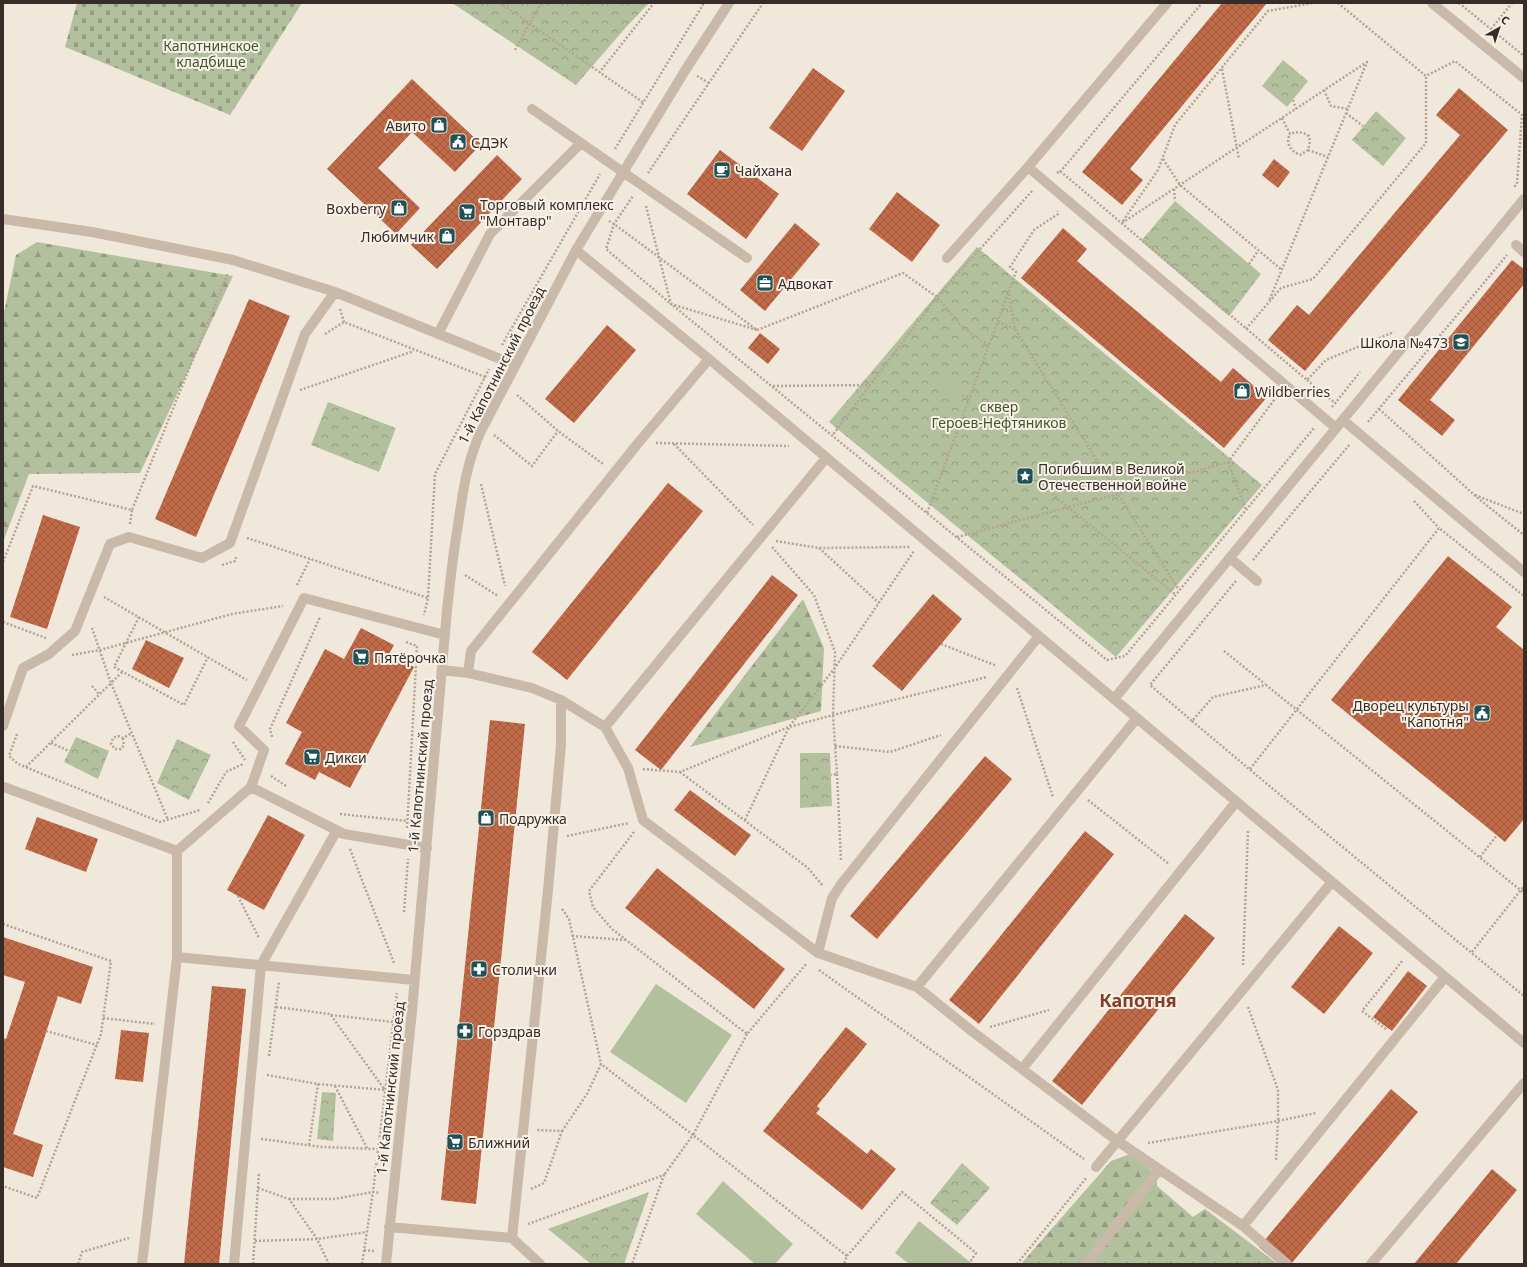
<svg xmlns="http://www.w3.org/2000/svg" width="1527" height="1267" font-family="'Noto Sans',sans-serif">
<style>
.forest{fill:url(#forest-firs)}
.cemetery{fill:url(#cemetery-stones)}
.park{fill:url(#park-crowns)}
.pitch{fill:#b3c09d}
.building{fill:url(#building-cross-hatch)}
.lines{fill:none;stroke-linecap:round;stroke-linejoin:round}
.path{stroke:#b5a393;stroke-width:2.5;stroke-dasharray:2 2;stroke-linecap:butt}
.minor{stroke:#c9b9a8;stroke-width:10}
.labels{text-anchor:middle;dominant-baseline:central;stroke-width:4;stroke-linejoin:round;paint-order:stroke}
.park-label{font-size:14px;fill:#44542d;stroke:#f9f2e9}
.poi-label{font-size:14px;fill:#362d28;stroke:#f9f2e9;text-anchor:start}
.street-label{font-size:14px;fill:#362d28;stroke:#f9f2e9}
.district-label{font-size:18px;font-weight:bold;fill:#833e24;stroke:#f9f2e9}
</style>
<defs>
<pattern id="forest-firs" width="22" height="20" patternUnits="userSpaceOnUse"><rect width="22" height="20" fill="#b3c09d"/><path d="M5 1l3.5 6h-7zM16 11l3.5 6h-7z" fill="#929c80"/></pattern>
<pattern id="cemetery-stones" width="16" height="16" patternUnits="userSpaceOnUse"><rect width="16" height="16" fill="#b3c09d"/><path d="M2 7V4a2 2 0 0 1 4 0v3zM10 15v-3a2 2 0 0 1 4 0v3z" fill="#929c80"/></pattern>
<pattern id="park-crowns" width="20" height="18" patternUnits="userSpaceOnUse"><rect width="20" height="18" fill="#b3c09d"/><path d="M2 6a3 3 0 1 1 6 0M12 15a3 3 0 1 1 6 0" fill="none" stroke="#929c80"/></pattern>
<pattern id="building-cross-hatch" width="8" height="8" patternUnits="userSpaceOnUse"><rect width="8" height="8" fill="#c26b49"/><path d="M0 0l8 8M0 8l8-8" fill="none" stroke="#9e583d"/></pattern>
</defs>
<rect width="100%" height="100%" fill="#f1e8dc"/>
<!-- forest -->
<path class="forest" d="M37,242L233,276L140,473L29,474L3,542V317L16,255Z
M803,599L824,648L821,711L690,747Z
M1130,1154L1157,1175V1186L1193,1217L1205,1209L1278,1264H1021L1111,1161Z"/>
<!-- cemetery -->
<path class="cemetery" d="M77,3H302L230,115L65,47Z"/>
<!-- park -->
<path class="park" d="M452,3H649L628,25L576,85Z
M1283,60L1308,81L1287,107L1262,86Z
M1376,111L1406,138L1383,166L1352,140Z
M1175,201L1261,274L1229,316L1141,241Z
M977,247L1262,485L1116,657L829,422Z
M328,402L396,428L379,472L311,445Z
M76,737L109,751L98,779L64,762Z
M177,739L211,755L189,800L157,783Z
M800,753H830L832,806L800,808Z
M322,1092L336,1093L333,1141L317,1139Z
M962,1163L990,1188L957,1225L930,1203Z
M649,1192L624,1264H591L548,1229Z"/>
<!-- pitch -->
<path class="pitch" d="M943,380L965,387L959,404L937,396Z
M656,984L732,1035L686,1103L610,1052Z
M723,1181L793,1244L775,1264H755L696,1214Z
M919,1221L970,1262L974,1264H909L895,1253Z"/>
<!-- building -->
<path class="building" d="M1222,3H1267L1130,169L1143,180L1122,205L1082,172Z
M813,68L845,91L802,151L769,128Z
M412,79L481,144L455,172L412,132L378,168L420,208L396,234L327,169Z
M1459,88L1508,130L1305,371L1268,340L1297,305L1309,315L1460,135L1436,115Z
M720,150L779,194L746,239L687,194Z
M497,155L522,179L437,269L411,245Z
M1274,159L1290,172L1278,188L1262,175Z
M897,192L940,225L912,262L869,229Z
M795,223L820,244L765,311L740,290Z
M1063,228L1087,249L1077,261L1221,382L1233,368L1267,397L1224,448L1021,278Z
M1512,260L1524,269V284L1430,400L1455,420L1442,436L1398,400Z
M249,299L290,316L196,537L155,519Z
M607,325L636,350L574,423L545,399Z
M760,333L780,349L768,364L748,348Z
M668,483L703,511L567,680L532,652Z
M43,515L80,527L47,629L10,617Z
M1448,556L1512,607L1496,627L1524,650V819L1505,842L1331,700Z
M772,575L798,595L661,770L635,750Z
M933,594L962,619L902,691L872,666Z
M361,628L394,645L389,654L414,667L350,788L319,772L315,780L285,764L302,732L286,723L325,649L344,659Z
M146,640L184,658L169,688L132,669Z
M490,720L525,724L476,1204L441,1200Z
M985,756L1012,779L877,939L850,916Z
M690,790L751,835L735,856L674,810Z
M268,815L305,835L264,910L227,890Z
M37,817L98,839L86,872L25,849Z
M1085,831L1114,854L979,1024L949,1000Z
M657,868L785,969L754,1009L625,908Z
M1185,914L1215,938L1082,1105L1052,1081Z
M1339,926L1373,953L1324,1014L1291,987Z
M3,937L93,967L81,1004L58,996L13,1134L43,1145L33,1177L3,1167V1038L6,1039L25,982L3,975Z
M1408,971L1427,986L1392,1031L1373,1017Z
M212,986L246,989L219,1264H184Z
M846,1027L867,1044L817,1106L820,1109L816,1113L867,1154L871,1149L896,1169L862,1210L763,1131Z
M121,1030L149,1033L143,1082L115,1079Z
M1391,1089L1418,1112L1291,1264H1279L1259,1247Z
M1492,1169L1517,1190L1456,1264H1414Z"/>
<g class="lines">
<!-- path -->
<path class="path" d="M500,3L644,103
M1338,3L1426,76L1455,61L1522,115L1517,184L1514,187
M1459,3L1524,56
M1491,29L1512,3
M515,50L541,3
M1222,69L1239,159
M599,73L654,3
M697,76L709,83
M1324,90L1331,106L1348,109
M1293,100L1296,109
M1346,113L1363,126
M1282,118L1290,134C1298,131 1302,132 1309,136L1310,142L1308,150L1300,155C1291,151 1285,144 1290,134
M615,149L704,3
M1308,150L1328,157
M1163,159L1180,185L1282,270
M1060,172L1202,3
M648,173L763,3
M1057,173L1060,171L1307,380L1326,360L1394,332
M1174,189L1175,201
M646,206L671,304L1107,660L1125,656L1314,428
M609,221L614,224L757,330L671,304L606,249L614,224L633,196
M1123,221L1158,170L1175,125L1268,11L1313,3
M1122,223L1367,62L1269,301
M1249,264L1258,251
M1009,294L1015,329L1118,494L1228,462L1277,396
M340,309L344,322
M998,322L1015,329
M1246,329L1281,288L1313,279L1426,143V76
M757,330L903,273L937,297L870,385
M325,334L344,322L485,377L435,474L428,598L424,615
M502,345L600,174
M989,345L965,330L937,297L1033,190
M485,377L489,369
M1307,380L1335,403
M773,386L870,385L832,436
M300,390L414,351
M517,395L558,431L603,464
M962,395L970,398
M1332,407L1360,372
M1379,409L1480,500L1524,535
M1368,422L1507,255
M494,435L532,466L558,431
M656,443L789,446
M674,444L753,525
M1228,462L1246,510
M481,484L505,586
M1052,494L1176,595
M1475,495L1524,514
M1414,501L1439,528
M927,513L1016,272L1010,267L1034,230L1058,214V211
M130,524L132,510
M957,537L1118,494L1179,590
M247,538L428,598
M776,541L819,548L910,547
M772,547L814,595L835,652L833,715L837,774L831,775
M819,548L879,603
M1253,560L1350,444
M3,562L33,486L132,510L228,273
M222,565L235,561L236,557
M465,575L498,596
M1236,581L1150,685L1192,721L1213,697L1266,685L1524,893
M297,585L310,559
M104,597L247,680
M139,617L114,667L184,705L208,657
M3,622L46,638
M406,642L417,646L407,829
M941,644L997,666
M1224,651L1265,684
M72,655L100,650L232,614L283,606
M122,672L111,683L168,820
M92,686L99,694
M1017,688L1053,797
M1192,721L1328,835L1524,996
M17,734L9,756L18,764L160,822L200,810
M272,737L270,729L320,617
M123,738L124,745L121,749H115L111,744L113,738L118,736L123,738L132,733
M233,742L245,760
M51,743L69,751
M835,746L890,752L941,735
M26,767L111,683L92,628
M643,769L680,772L789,727L833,715L987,677
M1250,769L1439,528L1524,596
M680,772L808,868L823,886
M837,774L841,861
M271,776L286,786
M1088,800L1169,864
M208,803L226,772L243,764
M340,814L407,821
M745,820L789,727L834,669L914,551
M634,832L589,891L593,907L612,929L747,1034L807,963
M567,836L629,823
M350,849L394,963
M1480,857L1497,835
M238,896L259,938
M562,909L569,919L601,1064
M404,912L408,859
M3,924L111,961L101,1034L37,1198L3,1186
M572,936L626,940
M1472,952L1524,886
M1243,965L1248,830
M819,970L1084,1159
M276,1007L330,1014L385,1090
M1248,1007L1278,1090V1121L1276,1161
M331,1015L393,1022
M103,1018L155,1024
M990,1027L1049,1010
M1386,1029L1362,1011L1403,960
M46,1031L97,1045
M747,1034L693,1135L847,1256L844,1264
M269,1056L279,981
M267,1075L318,1084L385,1090
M335,1086L367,1148
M562,1131L587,1094L601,1064L693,1135L664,1175
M261,1139L322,1147L378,1149
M1148,1143L1278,1121L1316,1113
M309,1145L318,1084
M258,1188L289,1199L317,1239L329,1264
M531,1189L544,1183L562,1131L537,1130
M289,1199H334L373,1192L380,1193
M528,1224L664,1175L632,1264
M255,1241L317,1239L367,1232
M364,1250L374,1251
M847,1256L902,1192L976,1253L970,1262
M78,1264L82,1252L129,1238
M253,1264L259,1172
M362,1264L373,1192L397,993
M1017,1264L1087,1177"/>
<!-- minor -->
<path class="minor" d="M1432,3L1524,78
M532,109L747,258
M1028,167L1336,428
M3,219L92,232L233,260L335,292L515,365
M1516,245L1524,252
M576,250L709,359L1524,1043
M947,258L1028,167L1167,3
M438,334L490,234L581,143
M1343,420L1524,572
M1230,558L1257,581
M442,670L468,673L532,688L561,700L605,727L628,768L643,820L818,953L917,987L973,1032L1116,1140L1243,1226L1287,1264
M468,673L471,651L639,442L709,359
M1114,699L1524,199
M3,726L23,668L49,654L75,631L110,544L129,537L202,558L230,543L305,334L335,292
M605,727L826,458
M251,787L264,750L239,726L304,598L445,635
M3,788L4,787L177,851
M818,953L832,898L842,883L1039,636
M177,957V851L251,787L344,834L427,848
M917,987L1137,718
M1022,1069L1236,802
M1096,1167L1331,883
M1243,1226L1445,977
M389,1227L512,1238L540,1264
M512,1238L548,890L561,745V700
M142,1264L177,957L414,980
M234,1264L261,965L337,830
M386,1264L412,1011L447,610C450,582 453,554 458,525C463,491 466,466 480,433L576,250L686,69L729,3
M1086,1264L1159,1170
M1371,1264L1524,1083"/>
</g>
<!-- icons -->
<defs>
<g id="shop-square" transform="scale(0.9)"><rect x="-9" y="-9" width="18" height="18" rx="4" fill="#1f5156" stroke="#f9f2e9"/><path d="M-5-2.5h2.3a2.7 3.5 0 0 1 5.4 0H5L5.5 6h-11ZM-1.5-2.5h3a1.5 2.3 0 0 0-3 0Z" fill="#fff"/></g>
<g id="civic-square" transform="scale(0.9)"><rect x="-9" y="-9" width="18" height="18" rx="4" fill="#1f5156" stroke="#f9f2e9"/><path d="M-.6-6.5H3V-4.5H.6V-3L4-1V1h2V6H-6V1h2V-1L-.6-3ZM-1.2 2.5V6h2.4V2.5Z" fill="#fff"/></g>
<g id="cafe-square" transform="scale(0.9)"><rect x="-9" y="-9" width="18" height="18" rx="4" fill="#1f5156" stroke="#f9f2e9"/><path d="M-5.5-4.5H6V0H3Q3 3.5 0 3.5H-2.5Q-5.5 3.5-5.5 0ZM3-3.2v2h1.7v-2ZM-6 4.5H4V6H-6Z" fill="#fff"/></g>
<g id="supermarket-square" transform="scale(0.9)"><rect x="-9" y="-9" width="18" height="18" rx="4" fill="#1f5156" stroke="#f9f2e9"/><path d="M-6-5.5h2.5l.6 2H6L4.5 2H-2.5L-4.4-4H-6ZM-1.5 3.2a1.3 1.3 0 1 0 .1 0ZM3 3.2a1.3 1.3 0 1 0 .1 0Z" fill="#fff"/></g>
<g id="office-square" transform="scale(0.9)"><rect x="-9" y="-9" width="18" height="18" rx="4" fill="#1f5156" stroke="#f9f2e9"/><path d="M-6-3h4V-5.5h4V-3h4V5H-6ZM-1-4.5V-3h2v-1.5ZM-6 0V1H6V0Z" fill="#fff"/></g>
<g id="school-square" transform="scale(0.9)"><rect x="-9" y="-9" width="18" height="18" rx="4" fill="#1f5156" stroke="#f9f2e9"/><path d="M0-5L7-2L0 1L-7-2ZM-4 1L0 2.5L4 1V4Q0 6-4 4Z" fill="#fff"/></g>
<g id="sight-square" transform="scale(0.9)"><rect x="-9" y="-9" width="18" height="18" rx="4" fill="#1f5156" stroke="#f9f2e9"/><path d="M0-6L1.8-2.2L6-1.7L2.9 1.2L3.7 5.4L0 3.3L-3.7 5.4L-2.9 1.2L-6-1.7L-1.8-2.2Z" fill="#fff"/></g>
<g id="pharmacy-square" transform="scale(0.9)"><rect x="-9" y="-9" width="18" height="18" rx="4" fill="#1f5156" stroke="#f9f2e9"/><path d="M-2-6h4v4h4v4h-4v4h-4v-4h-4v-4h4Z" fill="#fff"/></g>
</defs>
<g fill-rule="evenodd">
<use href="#shop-square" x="439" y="125"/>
<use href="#civic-square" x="458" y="142"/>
<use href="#cafe-square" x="722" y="170"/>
<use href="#shop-square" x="399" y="208"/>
<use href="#supermarket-square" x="467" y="212"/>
<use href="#shop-square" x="447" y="236"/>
<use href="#office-square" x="765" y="283"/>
<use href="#school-square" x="1461" y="342"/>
<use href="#shop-square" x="1242" y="391"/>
<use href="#sight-square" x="1025" y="476"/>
<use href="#supermarket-square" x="361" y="657"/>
<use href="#civic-square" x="1482" y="713"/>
<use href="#supermarket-square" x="312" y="757"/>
<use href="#shop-square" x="486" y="818"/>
<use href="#pharmacy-square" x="479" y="969"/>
<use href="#pharmacy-square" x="465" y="1031"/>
<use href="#supermarket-square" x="455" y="1142"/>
</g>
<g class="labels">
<!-- park labels -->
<g class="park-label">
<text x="211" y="45">Капотнинское<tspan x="211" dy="16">кладбище</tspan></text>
<text x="999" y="406">сквер<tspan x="999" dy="16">Героев-Нефтяников</tspan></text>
</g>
<!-- poi labels -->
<g class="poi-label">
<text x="426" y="125" text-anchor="end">Авито</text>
<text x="471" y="142">СДЭК</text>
<text x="735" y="170">Чайхана</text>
<text x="480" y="204">Торговый комплекс<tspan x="480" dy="16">"Монтавр"</tspan></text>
<text x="386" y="208" text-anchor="end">Boxberry</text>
<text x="434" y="236" text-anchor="end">Любимчик</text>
<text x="778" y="283">Адвокат</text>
<text x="1448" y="342" text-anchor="end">Школа №473</text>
<text x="1255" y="391">Wildberries</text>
<text x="1038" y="468">Погибшим в Великой<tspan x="1038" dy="16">Отечественной войне</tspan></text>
<text x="374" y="657">Пятёрочка</text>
<text x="1469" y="705" text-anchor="end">Дворец культуры<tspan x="1469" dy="16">"Капотня"</tspan></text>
<text x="325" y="757">Дикси</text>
<text x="499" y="818">Подружка</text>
<text x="492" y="969">Столички</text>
<text x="478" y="1031">Горздрав</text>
<text x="468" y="1142">Ближний</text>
</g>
<!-- street labels -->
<g class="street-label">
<text transform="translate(501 365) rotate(-63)">1-й Капотнинский проезд</text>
<text transform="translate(420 766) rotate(-85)">1-й Капотнинский проезд</text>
<text transform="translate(390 1088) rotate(-84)">1-й Капотнинский проезд</text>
</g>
<!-- district labels -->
<g class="district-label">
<text x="1138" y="1000">Капотня</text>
</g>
</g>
<!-- border -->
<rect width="1527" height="1267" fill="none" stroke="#362d28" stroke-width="8"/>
<!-- north arrow -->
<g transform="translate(1499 28) rotate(39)" stroke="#f9f2e9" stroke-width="3" paint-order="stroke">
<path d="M0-3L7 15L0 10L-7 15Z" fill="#362d28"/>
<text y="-6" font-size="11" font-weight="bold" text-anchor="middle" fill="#362d28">С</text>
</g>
</svg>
